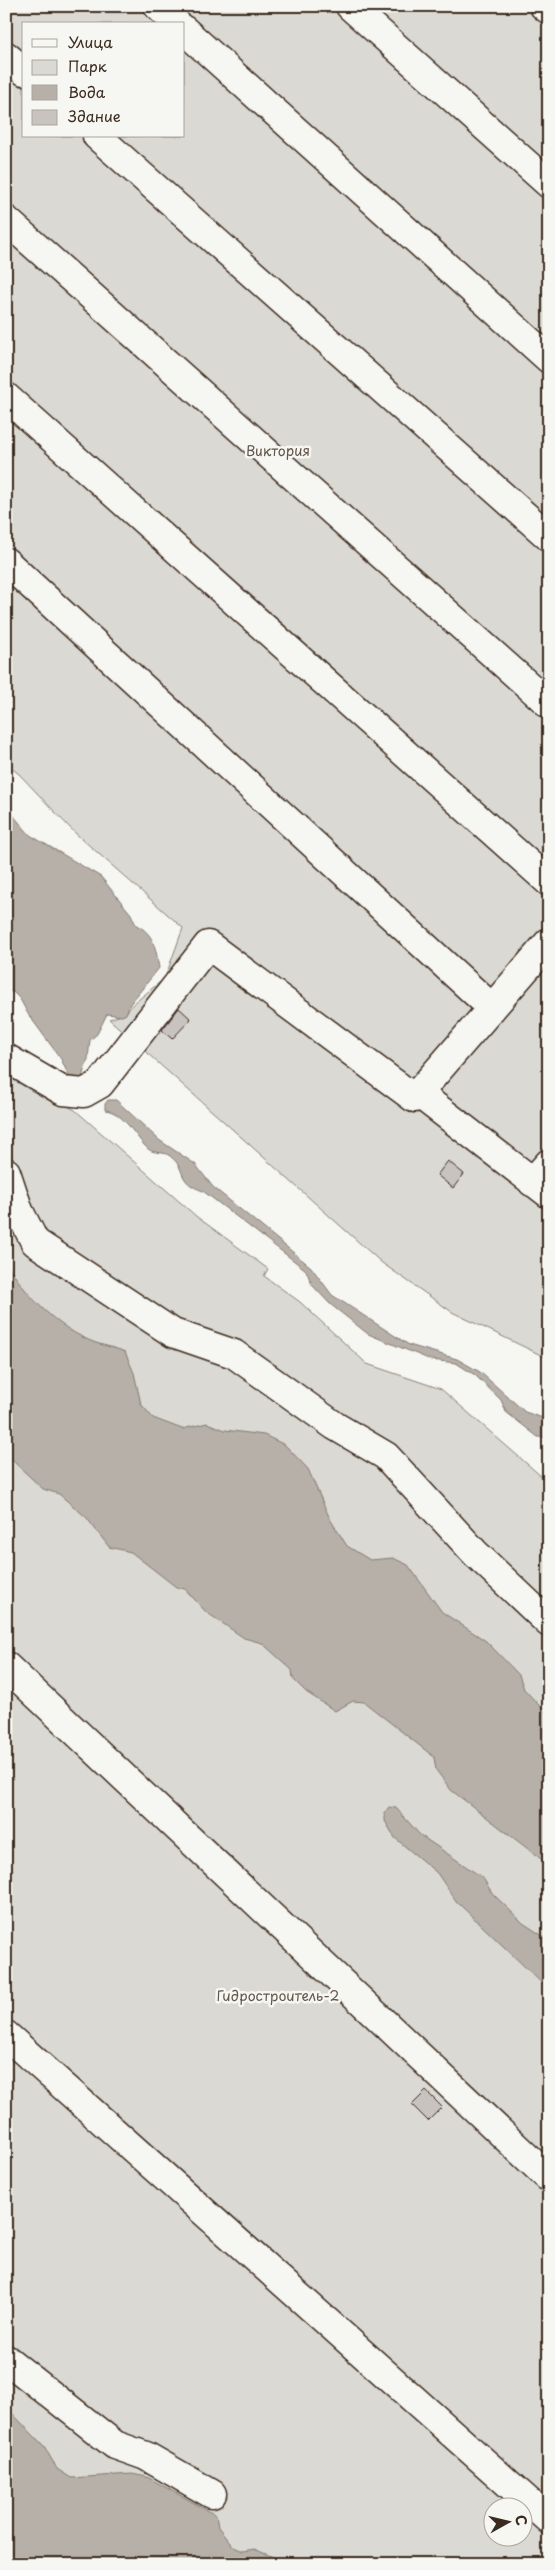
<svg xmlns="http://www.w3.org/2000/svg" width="555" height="2570" font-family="'Playpen Sans',sans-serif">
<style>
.green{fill:#dad9d3;stroke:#8a8278;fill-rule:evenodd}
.water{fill:#b6b0a9;stroke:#857a71}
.building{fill:#c8c3be;stroke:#3b2a1e}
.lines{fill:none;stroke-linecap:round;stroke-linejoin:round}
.minor-casing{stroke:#3b2a1e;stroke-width:31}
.minor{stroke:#f6f6f2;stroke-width:28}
.labels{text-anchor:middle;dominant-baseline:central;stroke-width:5;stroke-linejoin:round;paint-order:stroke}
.park-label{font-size:14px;fill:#63564b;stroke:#f6f6f2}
</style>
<rect width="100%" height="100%" fill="#f6f6f2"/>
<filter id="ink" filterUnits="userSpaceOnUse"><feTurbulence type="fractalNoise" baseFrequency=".02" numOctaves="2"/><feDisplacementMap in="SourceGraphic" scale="10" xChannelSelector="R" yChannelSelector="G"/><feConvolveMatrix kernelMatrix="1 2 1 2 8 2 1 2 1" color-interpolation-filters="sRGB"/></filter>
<g filter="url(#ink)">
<!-- green -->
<path class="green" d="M6,6H549V1359L452,1312L382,1263L109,1019L125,1014L133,1004L165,978L183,928L74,832L19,774L6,764ZM24,24H184V136H24Z
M6,1073L75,1110L197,1217L268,1269L264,1276L300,1302L367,1364L441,1389L549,1483V2564H6ZM492,2508H522V2538H492Z"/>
<!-- water -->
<path class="water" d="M6,807L30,835L101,877L131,914L136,925C154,933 156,949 159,968L130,1004L126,1014L122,1016L107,1014L97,1034L90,1040L88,1059L81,1080L72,1083L61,1059L28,1014L20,999L13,992L6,991Z
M108,1100H116L159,1140L195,1164L213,1187L311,1267L332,1295L409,1345L457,1359L480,1372L525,1412L549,1420V1438L538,1437L506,1412L501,1400L475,1375L456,1363L431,1360L368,1334L330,1304L312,1285L306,1270L203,1191C175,1181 188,1170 170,1156C164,1151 154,1154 148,1149C135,1137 124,1112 105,1110V1104Z
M6,1262C26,1296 58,1329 96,1343C106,1346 116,1348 125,1352L134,1373L141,1404L153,1418L182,1429L207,1423L225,1430L264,1435L285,1445L308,1469L330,1519L347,1546L370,1560L393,1558L408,1565L442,1612L486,1641L519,1675L524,1689L549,1716V1865L451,1790L436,1770L434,1757L364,1702L353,1701L335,1711L306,1692L293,1679L292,1670L262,1643L244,1638L206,1612L185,1589L176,1587L131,1552L109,1547L86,1517L59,1494L43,1489L15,1463L6,1450Z
M389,1807L396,1808L420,1835L483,1878L492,1893L523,1923L549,1940V1990L456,1901L437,1873L395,1838L385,1821V1812Z
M6,2407L44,2446L57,2469L71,2478L132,2474L147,2477L216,2515L218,2527L234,2547L243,2551L254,2549L285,2562L309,2561L318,2564H6Z"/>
<!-- building -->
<path class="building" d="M179,1008L191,1019L172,1039L162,1030Z
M448,1161L464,1174L453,1188L437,1175Z
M426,2091L442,2107L428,2121L412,2105Z"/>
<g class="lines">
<!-- minor casing -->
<g class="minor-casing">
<path id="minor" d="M158,6L177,24
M350,6L549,184
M544,6L549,10
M184,30L549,359
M6,56L24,71
M97,136L549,537
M6,220L549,704
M6,397L549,882
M6,562L492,1008
M6,1058L63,1091L84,1093L100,1084L208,945L414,1098L549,942
M418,1093L549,1194
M6,1172L19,1211L35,1242L173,1333L234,1354L335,1426L386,1456L475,1553L549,1623
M532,1182L549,1163
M6,1666L549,2178
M6,2035L549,2520
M6,2359L115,2445L146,2456L212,2494"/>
</g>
<!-- minor -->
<use href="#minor" class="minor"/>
</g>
</g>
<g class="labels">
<!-- park labels -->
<g class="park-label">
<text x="278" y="450">Виктория</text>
<text x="278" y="1995">Гидростроитель-2</text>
</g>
</g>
<!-- margin -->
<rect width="555" height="2570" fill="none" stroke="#f6f6f2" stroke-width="25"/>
<rect x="12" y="12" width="530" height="2545" fill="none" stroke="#3b2a1e" stroke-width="2" filter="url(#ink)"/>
<!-- legend -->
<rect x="22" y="22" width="162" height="115" fill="#f6f6f2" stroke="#aba49d"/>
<rect x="32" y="39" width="25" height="8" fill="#f6f6f2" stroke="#aba49d"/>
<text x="68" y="48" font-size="15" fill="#3b2a1e">Улица</text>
<rect x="32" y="60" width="25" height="15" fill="#dad9d3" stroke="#aba49d"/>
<text x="68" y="72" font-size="15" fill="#3b2a1e">Парк</text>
<rect x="32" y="85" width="25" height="15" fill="#b6b0a9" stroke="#aba49d"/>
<text x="68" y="98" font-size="15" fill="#3b2a1e">Вода</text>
<rect x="32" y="110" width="25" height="15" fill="#c8c3be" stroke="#aba49d"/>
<text x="68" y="122" font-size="15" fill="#3b2a1e">Здание</text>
<!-- north arrow -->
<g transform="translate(508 2522) rotate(82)"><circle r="24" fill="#f6f6f2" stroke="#aba49d"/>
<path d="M0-4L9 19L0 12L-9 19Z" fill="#3b2a1e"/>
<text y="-8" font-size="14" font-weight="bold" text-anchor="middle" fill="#3b2a1e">С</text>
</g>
</svg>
